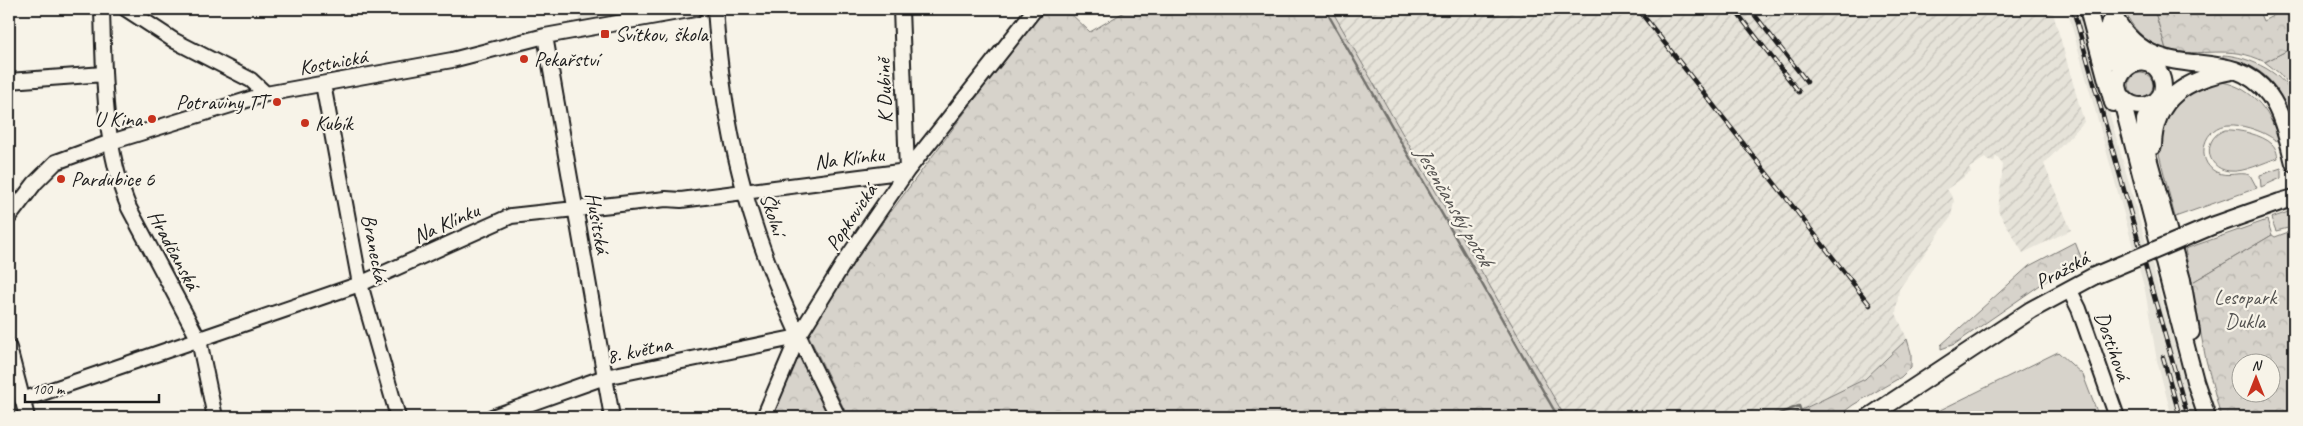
<svg xmlns="http://www.w3.org/2000/svg" width="2303" height="426" font-family="Caveat,sans-serif">
<style>
.built{fill:#e6e3d9}
.industrial{fill:url(#industrial-furrows)}
.green{fill:#d7d3cb;stroke:#7a7874}
.forest{fill:url(#forest-crowns);stroke:#7a7874;fill-rule:evenodd}
.lines{fill:none;stroke-linecap:round;stroke-linejoin:round}
.stream{stroke:#72716c;stroke-width:2.5}
.minor-casing{stroke:#1c1c1c;stroke-width:18}
.major-casing{stroke:#1c1c1c;stroke-width:20}
.minor{stroke:#f7f3e8;stroke-width:14}
.major{stroke:#f7f3e8;stroke-width:16}
.rail-casing{stroke:#1c1c1c;stroke-width:4.5}
.rail{stroke:#f7f3e8;stroke-width:2.5;stroke-dasharray:8;stroke-linecap:butt}
.major-bridge-casing{stroke:#1c1c1c;stroke-width:20;stroke-linecap:butt}
.major-bridge{stroke:#f7f3e8;stroke-width:16}
.poi-dot{fill:#c8321e;stroke:#f7f3e8;stroke-width:2}
.labels{text-anchor:middle;dominant-baseline:central;stroke-width:4.5;stroke-linejoin:round;paint-order:stroke}
.poi-label{font-size:21px;fill:#1c1c1c;stroke:#f7f3e8;text-anchor:start}
.street-label{font-size:21px;fill:#1c1c1c;stroke:#f7f3e8}
.park-label{font-size:21px;fill:#545351;stroke:#f7f3e8}
.water-label{font-size:22px;font-style:italic;fill:#565452;stroke:#f7f3e8}
</style>
<defs>
<pattern id="industrial-furrows" width="10" height="10" patternUnits="userSpaceOnUse" patternTransform="scale(1.25)"><rect width="10" height="10" fill="#e6e3d9"/><path d="M-1 1l2-2M0 10L10 0M9 11l2-2" fill="none" stroke="#c5c2ba"/></pattern>
<pattern id="forest-crowns" width="20" height="18" patternUnits="userSpaceOnUse" patternTransform="scale(1.25)"><rect width="20" height="18" fill="#d7d3cb"/><path d="M2 6a3 3 0 1 1 6 0M12 15a3 3 0 1 1 6 0" fill="none" stroke="#b8b5ae"/></pattern>
</defs>
<rect width="100%" height="100%" fill="#f7f3e8"/>
<filter id="ink" filterUnits="userSpaceOnUse"><feTurbulence type="fractalNoise" baseFrequency=".02" numOctaves="2"/><feDisplacementMap in="SourceGraphic" scale="10" xChannelSelector="R" yChannelSelector="G"/><feConvolveMatrix kernelMatrix="1 2 1 2 8 2 1 2 1" color-interpolation-filters="sRGB"/></filter>
<g filter="url(#ink)">
<!-- built -->
<path class="built" d="M577,9H638L579,21Z
M2067,9H2080L2195,417H2172L2157,361L2145,290Z"/>
<!-- industrial -->
<path class="industrial" d="M1331,9H2052L2084,122L2044,164L2071,230L2023,253L1998,211L2003,165L1996,156L1994,162L1988,161L1985,158L1969,168L1971,172L1947,189L1954,200L1951,217L1899,289L1896,313L1907,339L1865,379L1788,417H1565Z"/>
<!-- green -->
<path class="green" d="M2124,9H2154L2166,49C2145,42 2132,29 2124,9Z
M2294,47V92L2279,73L2265,62Z
M2223,55C2248,56 2289,74 2294,102C2296,110 2294,120 2294,129C2282,89 2267,65 2223,58Z
M2129 85a12 12 0 1 1 24 0a12 12 0 1 1-24 0Z
M2216,81C2250,85 2270,109 2279,141C2275,141 2273,138 2269,136C2259,130 2240,124 2229,125C2204,125 2194,160 2216,172C2228,178 2239,171 2250,175L2257,188L2175,217L2157,146V139L2176,97Z
M2225,130C2238,129 2263,135 2272,144C2276,148 2277,153 2278,158C2264,162 2244,173 2229,171C2204,168 2203,137 2225,130Z
M2281,168V178L2261,187L2260,175Z
M2294,210V224L2288,228L2276,231L2271,218Z
M2267,220L2272,235L2191,283L2185,249Z
M2058,352L2083,375L2099,417H1926Z"/>
<!-- forest -->
<path class="forest" d="M1042,9H1066L1090,32L1129,9H1331L1565,417H848L807,332L855,260Z
M2154,9H2258L2263,21L2286,9H2294V47L2265,62C2228,43 2202,59 2166,49Z
M2294,230V417H2221L2206,360L2191,283L2272,235L2275,237ZM2240,364H2270V394H2240Z
M2075,242L2082,260L2056,274L1955,344L1941,349V345L2029,266Z
M1907,339L1911,353V367L1901,377L1853,405L1837,417H1787L1865,379Z
M798,349L832,417H769Z"/>
<g class="lines">
<!-- stream -->
<path class="stream" d="M1325,9L1558,417
M9,403L13,417
M1771,417L1799,406L1803,417"/>
<!-- minor casing -->
<g class="minor-casing">
<path id="minor" d="M102,9C104,75 103,146 129,208L199,340L215,417
M126,9L175,41L251,80L266,94
M715,9C719,64 726,120 740,174C761,260 799,339 838,417
M901,9L907,171
M545,36L612,417
M9,81L104,74
M323,84L360,284L398,417
M9,217L35,183L56,162L111,142L231,105L266,94L452,60L545,36L695,9
M2069,289L2079,309L2117,417
M9,348L27,417
M22,400L360,284L511,216L666,199L681,200L907,171
M492,417L605,377L798,337
M764,417L798,337L847,258L907,171L1035,9"/>
</g>
<!-- major casing -->
<g class="major-casing">
<path id="major" d="M2088,9L2113,103
M2110,9C2153,96 2224,36 2269,95C2283,114 2288,140 2294,163
M2109,24C2115,42 2125,56 2143,62
M2100,32L2120,66L2121,73
M2121,95C2134,116 2169,105 2162,79C2155,52 2119,61 2118,86L2195,381L2207,417
M2152,104L2145,120V147L2182,280L2191,332
M2153,146C2154,97 2188,79 2232,71
M2280,202L2294,198
M1869,417L2031,310L2094,276"/>
</g>
<!-- minor -->
<use href="#minor" class="minor"/>
<!-- major -->
<use href="#major" class="major"/>
<!-- rail casing -->
<g class="rail-casing">
<path id="rail" d="M1638,9L1870,305
M1734,9L1799,92
M1750,9L1807,82
M2073,9L2188,417
M2163,357L2180,417"/>
</g>
<!-- rail -->
<use href="#rail" class="rail"/>
<!-- major-bridge casing -->
<g class="major-bridge-casing">
<path id="major-bridge" d="M2094,276L2212,226L2280,202"/>
</g>
<!-- major-bridge -->
<use href="#major-bridge" class="major-bridge"/>
</g>
</g>
<!-- markers -->
<g class="poi-dot">
<rect x="600" y="29" width="10" height="10" rx="2.5"/>
<circle cx="524" cy="59" r="5"/>
<circle cx="277" cy="102" r="5"/>
<circle cx="152" cy="119" r="5"/>
<circle cx="305" cy="123" r="5"/>
<circle cx="61" cy="179" r="5"/>
</g>
<g class="labels">
<!-- poi labels -->
<g class="poi-label">
<text x="615" y="34">Svítkov, škola</text>
<text x="534" y="59">Pekařství</text>
<text x="267" y="102" text-anchor="end">Potraviny TT</text>
<text x="142" y="119" text-anchor="end">U Kina</text>
<text x="315" y="123">Kubík</text>
<text x="71" y="179">Pardubice 6</text>
</g>
<!-- street labels -->
<g class="street-label">
<text transform="translate(333 62) rotate(-10)">Kostnická</text>
<text transform="translate(884 91) rotate(-92)">K Dubině</text>
<text transform="translate(849 158) rotate(-7)">Na Klínku</text>
<text transform="translate(773 214) rotate(72)">Školní</text>
<text transform="translate(851 217) rotate(-56)">Popkovická</text>
<text transform="translate(446 223) rotate(-24)">Na Klínku</text>
<text transform="translate(598 223) rotate(80)">Husitská</text>
<text transform="translate(375 248) rotate(79)">Branecká</text>
<text transform="translate(174 250) rotate(62)">Hradčanská</text>
<text transform="translate(2062 270) rotate(-28)">Pražská</text>
<text transform="translate(2113 346) rotate(71)">Dostihová</text>
<text transform="translate(639 350) rotate(-12)">8. května</text>
</g>
<!-- park labels -->
<g class="park-label">
<text x="2245" y="297">Lesopark<tspan x="2245" dy="24">Dukla</tspan></text>
</g>
<!-- water labels -->
<g class="water-label">
<text transform="translate(1454 206) rotate(60)">Jesenčanský potok</text>
</g>
</g>
<!-- margin -->
<rect width="2303" height="426" fill="none" stroke="#f7f3e8" stroke-width="30"/>
<rect x="15" y="15" width="2273" height="396" fill="none" stroke="#1c1c1c" stroke-width="2" filter="url(#ink)"/>
<!-- north arrow -->
<g transform="translate(2256 378)"><circle r="24" fill="#f7f3e8" stroke="#9f9d96"/>
<path d="M0-4L9 19L0 12L-9 19Z" fill="#c8321e"/>
<text y="-8" font-size="14" font-weight="bold" text-anchor="middle" fill="#1c1c1c">N</text>
</g>
<!-- scale -->
<path d="M25 394v8h134v-8" fill="none" stroke="#1c1c1c" stroke-width="2.5"/>
<text x="32" y="394" font-size="15" fill="#1c1c1c" stroke="#f7f3e8" stroke-width="4" paint-order="stroke">100 m</text>
</svg>
